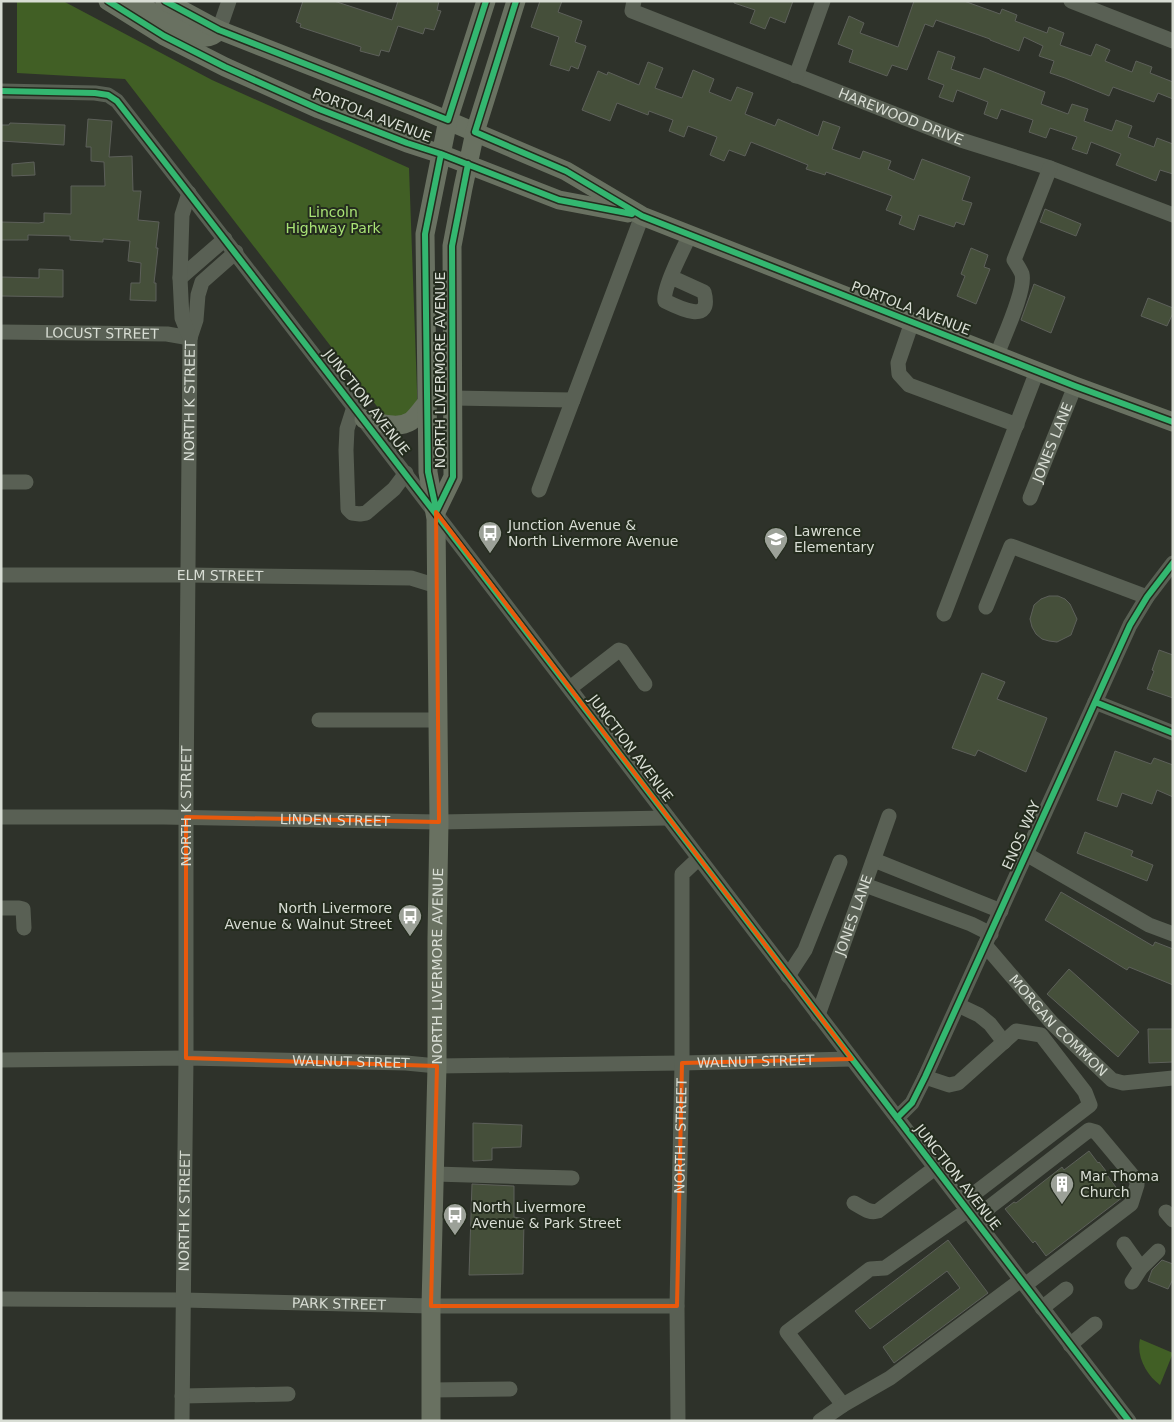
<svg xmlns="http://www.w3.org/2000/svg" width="1174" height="1422" font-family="'DejaVu Sans',sans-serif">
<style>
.green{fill:#415f25}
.building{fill:#454f3a;stroke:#5d605a}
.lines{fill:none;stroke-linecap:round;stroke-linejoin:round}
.minor{stroke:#596054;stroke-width:15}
.major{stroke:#697161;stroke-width:19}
.cycleway-casing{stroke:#242c1e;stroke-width:9}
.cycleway{stroke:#33b770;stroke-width:6}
.marked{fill:none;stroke:#e8590c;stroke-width:4;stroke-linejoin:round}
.labels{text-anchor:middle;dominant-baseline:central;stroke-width:4;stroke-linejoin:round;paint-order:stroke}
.street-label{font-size:14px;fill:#d8ddd4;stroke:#242c1e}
.park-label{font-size:14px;fill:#a8e275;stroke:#242c1e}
.poi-label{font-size:14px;fill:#d8ddd4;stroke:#242c1e;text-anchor:start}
</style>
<rect width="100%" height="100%" fill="#2e322a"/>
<!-- green -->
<path class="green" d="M17,1H63L212,80L409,168L418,418L396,431L125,79L17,73Z
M1140,1339L1173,1353L1160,1385C1147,1375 1136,1357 1140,1339Z"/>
<!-- building -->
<path class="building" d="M303,1H334L392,20L398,1H439L437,10L441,11L434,30L425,28L423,34L398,26L389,52L381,50L379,56L360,51L361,47L300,27L301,24L296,22Z
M540,1H562L558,12L582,21L575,42L586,46L578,69L571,66L569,71L550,65L559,37L531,27Z
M734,1H793L785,23L770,17L765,29L750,23L755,10L734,3Z
M914,1H964L1000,14L1002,9L1017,15L1015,21L1047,33L1049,27L1064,33L1060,45L1091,56L1096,44L1110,50L1105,61L1132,72L1136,61L1152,67L1150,73L1173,82V99L1158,93L1154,102L1113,87L1109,96L1065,78L1050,73L1054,61L1039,56L1043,46L1024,37L1019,51L990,40V39L936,20L933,27L925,24L907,70L892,65L887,76L849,62L853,50L838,44L849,16L864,23L860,33L898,47Z
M938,51L955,57L951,69L980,79L984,68L1045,92L1041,104L1068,114L1072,104L1088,109L1084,121L1112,131L1116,120L1132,126L1128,137L1154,147L1157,138L1173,144V174L1160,170L1156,181L1116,165L1121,154L1091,142L1087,154L1072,149L1077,137L1050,128L1046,138L1029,132L1033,120L1001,109L997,119L984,114L988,102L957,90L953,102L939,97L944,85L928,79Z
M648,62L663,68L655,88L682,98L693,70L714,79L709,92L731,101L737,87L753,93L745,114L775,126L778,119L818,136L823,121L840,127L832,149L860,159L863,151L891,161L888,169L914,180L922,159L970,177L962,200L972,203L964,225L956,222L954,227L919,215L914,230L899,224L902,216L886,210L892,196L826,172L825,175L806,169L808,165L751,142L745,156L729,150L724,161L710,155L717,137L688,126L684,137L669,131L673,120L649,111L648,115L617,103L610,121L582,110L598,71L607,75L608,72L639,85Z
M88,119L112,121L109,157L132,156L133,191H141L138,220L159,222L156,248H158L154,283H156V301L130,300L131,283H140L141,263L128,261L130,241L103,239V242L70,240V236L28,235V240H1V222L39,223L44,222V213L71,214V186H105L104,162L91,161V147H86Z
M10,123L65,125L64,145L1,141V125H9Z
M34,162L35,175L12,176V164Z
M1045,209L1081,224L1076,236L1040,222Z
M971,248L988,255L984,267L990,269L976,304L957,296L965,276L961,274Z
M39,269L63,270V297L1,296V277L39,278Z
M1034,284L1065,297L1051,333L1021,320Z
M1148,298L1173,308V313L1167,326L1141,316Z
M1049,596H1058L1065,599L1070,604L1077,619L1071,635L1057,642L1049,641L1042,639L1036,634L1032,627L1030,619L1034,605L1041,599Z
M1159,650L1173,655V698L1147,689L1154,671L1152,670Z
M982,673L1005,682L997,699L1047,718L1026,772L978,750L975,756L952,748Z
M1115,751L1151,764L1154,758L1173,765V797L1157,790L1152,804L1122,793L1117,807L1097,800Z
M1085,832L1133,851L1131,856L1153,865L1147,881L1077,853Z
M1061,892L1153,946L1155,942L1173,949V985L1129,967L1127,970L1045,920Z
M1069,969L1139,1032L1118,1057L1047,994Z
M1148,1029H1173V1062L1149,1063Z
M473,1123L522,1125L521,1147L492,1148V1160L473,1161Z
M1089,1151L1098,1163L1099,1162L1106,1171L1105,1172L1123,1197L1046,1256L1035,1241L1033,1243L1005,1209L1014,1202L1016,1203L1062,1167L1064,1170Z
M472,1184L514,1186V1217L524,1219L523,1274L469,1275Z
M948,1240L988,1293L894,1363L883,1347L960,1288L947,1271L870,1329L855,1311Z
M1162,1260L1173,1264V1279L1168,1289L1148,1281L1152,1270Z"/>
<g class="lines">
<!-- minor -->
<g class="minor">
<path id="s1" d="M634,1L632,11L961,140L1050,168L1173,215"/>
<path d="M1071,1L1173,41"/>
<path d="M219,30L229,1"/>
<path d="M796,76L823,1"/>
<path d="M1,91L95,93L108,95L117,101C458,538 791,981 1129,1421"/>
<path d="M671,277L704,292C713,325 679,308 665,301C662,290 684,247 690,235"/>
<path d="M180,278L225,239"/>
<path d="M912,322L898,363L899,374L909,385L1017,425"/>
<path id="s2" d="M1,332L167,334L190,338"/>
<path d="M190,338L196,320L198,295L202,282L236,252"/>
<path d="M997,355C1003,338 1026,290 1022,274C1020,269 1017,265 1014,260L1050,168"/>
<path d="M453,398L573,400"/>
<path d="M354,407L347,429L346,450L348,509L352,513L360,514L366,513L394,489L406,473"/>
<path d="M1,482H26"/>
<path d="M539,490L642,216"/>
<path id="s3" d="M1030,498L1075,386"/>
<path id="s4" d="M1,575H189L411,578L437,586"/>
<path d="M986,607L1011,546L1147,597"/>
<path d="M944,614L1037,371"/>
<path d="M570,688L619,650L622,651L645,684"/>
<path d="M1095,702L1173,733"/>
<path d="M319,720H438"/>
<path id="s5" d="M1,817H163L439,822L668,818"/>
<path d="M1026,854L1149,925L1173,934"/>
<path d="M874,860L1001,911"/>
<path d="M865,885L971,924L991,934"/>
<path d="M1,908H19L23,909L24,928"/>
<path id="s6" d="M985,945L1052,1023L1112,1080L1123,1083L1173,1078"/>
<path d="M788,976L805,950L840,862"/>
<path d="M958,1005L979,1015L990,1024L1004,1042"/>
<path id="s7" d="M818,1015L889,816"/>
<path id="s8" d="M1,1060L186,1058L406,1063L437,1066L682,1063L852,1059"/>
<path d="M925,1077L949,1085L958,1083L1016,1031L1041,1035L1085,1092L1090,1105L962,1203"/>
<path d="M897,1118L912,1103L925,1077L1130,625L1147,597L1173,563"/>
<path d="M435,1174L572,1178"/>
<path d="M854,1203C862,1207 869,1214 878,1211L935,1168"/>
<path d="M1166,1212L1173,1220"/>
<path d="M974,1219L1089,1130L1096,1132L1137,1181V1185L1131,1204L1025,1285"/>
<path d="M1124,1244L1141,1268"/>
<path d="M1132,1282L1141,1268L1158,1251"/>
<path id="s9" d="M1,1299L183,1300L431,1306H677"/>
<path d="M1042,1308L1066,1289"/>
<path d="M1070,1345L1095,1324"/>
<path d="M431,1390L510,1389"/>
<path d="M182,1396L288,1394"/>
<path d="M843,1405L787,1332L870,1269L885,1268L968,1210"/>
<path id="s10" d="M182,1421L186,1058V796L190,338L182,318L180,278L182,215L189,193"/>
<path id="s11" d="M678,1421L677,1306L682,1063V874L699,858"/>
<path d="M820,1421L843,1405L890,1378L1021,1280"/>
</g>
<!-- major -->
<g class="major">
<path d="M108,1L164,36L225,67L319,109L407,143L441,154L559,200L628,213"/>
<path d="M131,1L196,35C205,39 212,38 219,30"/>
<path d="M165,1L219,30L418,108L566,171L642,216L1075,386L1173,422"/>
<path d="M364,419C379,422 397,430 411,421C417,416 422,408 427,403"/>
<path d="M436,512L453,477L452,246L463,188L475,132L516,1"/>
<path id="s12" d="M431,1421V1306L437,1066V938L439,822L436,519L428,472L425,234L448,120L486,1"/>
</g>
<!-- cycleway casing -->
<g class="cycleway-casing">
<path id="cycleway" d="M108,1L164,36L225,67L319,109L407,143L441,154L559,200L632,214
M165,1L219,30L448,120L486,1
M516,1L475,132L566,171L642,216L1075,386L1173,422
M1,91L95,93L108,95L117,101C458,538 791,981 1129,1421
M436,509L428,472L425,234L441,154
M436,512L453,477L452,246L468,164
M1095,702L1173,733
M897,1118L912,1103L925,1077L1130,625L1147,597L1173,563"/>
</g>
<!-- cycleway -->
<use href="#cycleway" class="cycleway"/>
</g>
<!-- marked area -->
<path class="marked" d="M436,512L852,1059L682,1063L677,1306H431L437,1066L186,1058V817L439,822Z"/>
<!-- icons -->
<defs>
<g id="bus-pin" transform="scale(1.25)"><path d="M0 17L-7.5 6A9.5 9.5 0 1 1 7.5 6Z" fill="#9ca198" stroke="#242c1e"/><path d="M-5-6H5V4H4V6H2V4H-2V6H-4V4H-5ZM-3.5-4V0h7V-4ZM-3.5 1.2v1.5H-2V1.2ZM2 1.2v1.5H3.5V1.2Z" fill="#fff"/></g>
<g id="school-pin" transform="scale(1.25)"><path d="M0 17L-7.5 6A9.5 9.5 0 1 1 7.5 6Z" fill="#9ca198" stroke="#242c1e"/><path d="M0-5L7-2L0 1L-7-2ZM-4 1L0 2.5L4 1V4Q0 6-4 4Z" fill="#fff"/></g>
<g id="building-pin" transform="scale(1.25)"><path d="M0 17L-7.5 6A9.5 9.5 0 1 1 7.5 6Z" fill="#9ca198" stroke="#242c1e"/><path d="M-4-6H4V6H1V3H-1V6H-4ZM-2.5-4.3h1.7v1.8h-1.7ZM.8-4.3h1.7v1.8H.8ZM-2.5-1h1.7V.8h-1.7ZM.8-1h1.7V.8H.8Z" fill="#fff"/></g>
</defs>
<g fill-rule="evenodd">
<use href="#bus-pin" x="490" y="533"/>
<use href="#school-pin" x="776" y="539"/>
<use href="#bus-pin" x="410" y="916"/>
<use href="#building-pin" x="1062" y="1184"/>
<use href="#bus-pin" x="455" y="1215"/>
</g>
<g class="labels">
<!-- street labels -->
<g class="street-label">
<text transform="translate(372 115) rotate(21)">PORTOLA AVENUE</text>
<text stroke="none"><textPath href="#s1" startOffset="299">HAREWOOD DRIVE</textPath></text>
<text transform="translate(911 308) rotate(21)">PORTOLA AVENUE</text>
<text stroke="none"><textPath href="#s2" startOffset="101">LOCUST STREET</textPath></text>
<text transform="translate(440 370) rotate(-90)">NORTH LIVERMORE AVENUE</text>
<text stroke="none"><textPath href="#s10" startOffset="1020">NORTH K STREET</textPath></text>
<text transform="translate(367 402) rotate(52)">JUNCTION AVENUE</text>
<text stroke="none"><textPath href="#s3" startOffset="60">JONES LANE</textPath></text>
<text stroke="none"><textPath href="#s4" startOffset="219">ELM STREET</textPath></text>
<text transform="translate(631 748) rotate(53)">JUNCTION AVENUE</text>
<text stroke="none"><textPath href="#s10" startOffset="615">NORTH K STREET</textPath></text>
<text stroke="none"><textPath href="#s5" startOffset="334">LINDEN STREET</textPath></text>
<text transform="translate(1021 835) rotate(-66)">ENOS WAY</text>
<text stroke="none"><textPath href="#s7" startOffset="106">JONES LANE</textPath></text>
<text stroke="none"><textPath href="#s12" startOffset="455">NORTH LIVERMORE AVENUE</textPath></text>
<text stroke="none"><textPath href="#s6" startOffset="109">MORGAN COMMON</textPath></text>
<text stroke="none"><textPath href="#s8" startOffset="755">WALNUT STREET</textPath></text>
<text stroke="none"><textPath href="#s8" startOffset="350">WALNUT STREET</textPath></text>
<text stroke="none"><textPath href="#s11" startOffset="285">NORTH I STREET</textPath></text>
<text transform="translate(958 1177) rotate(52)">JUNCTION AVENUE</text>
<text stroke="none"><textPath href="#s10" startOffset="210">NORTH K STREET</textPath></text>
<text stroke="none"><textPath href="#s9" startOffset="338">PARK STREET</textPath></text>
</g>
<!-- park labels -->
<g class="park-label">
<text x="333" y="212">Lincoln<tspan x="333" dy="16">Highway Park</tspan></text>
</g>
<!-- poi labels -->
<g class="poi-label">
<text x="508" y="525">Junction Avenue &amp;<tspan x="508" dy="16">North Livermore Avenue</tspan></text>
<text x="794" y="531">Lawrence<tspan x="794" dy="16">Elementary</tspan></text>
<text x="392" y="908" text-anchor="end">North Livermore<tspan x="392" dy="16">Avenue &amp; Walnut Street</tspan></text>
<text x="1080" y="1176">Mar Thoma<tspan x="1080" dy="16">Church</tspan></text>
<text x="472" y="1207">North Livermore<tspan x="472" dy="16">Avenue &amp; Park Street</tspan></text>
</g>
</g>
<!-- border -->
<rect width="1174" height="1422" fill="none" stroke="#d8ddd4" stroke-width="5"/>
</svg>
